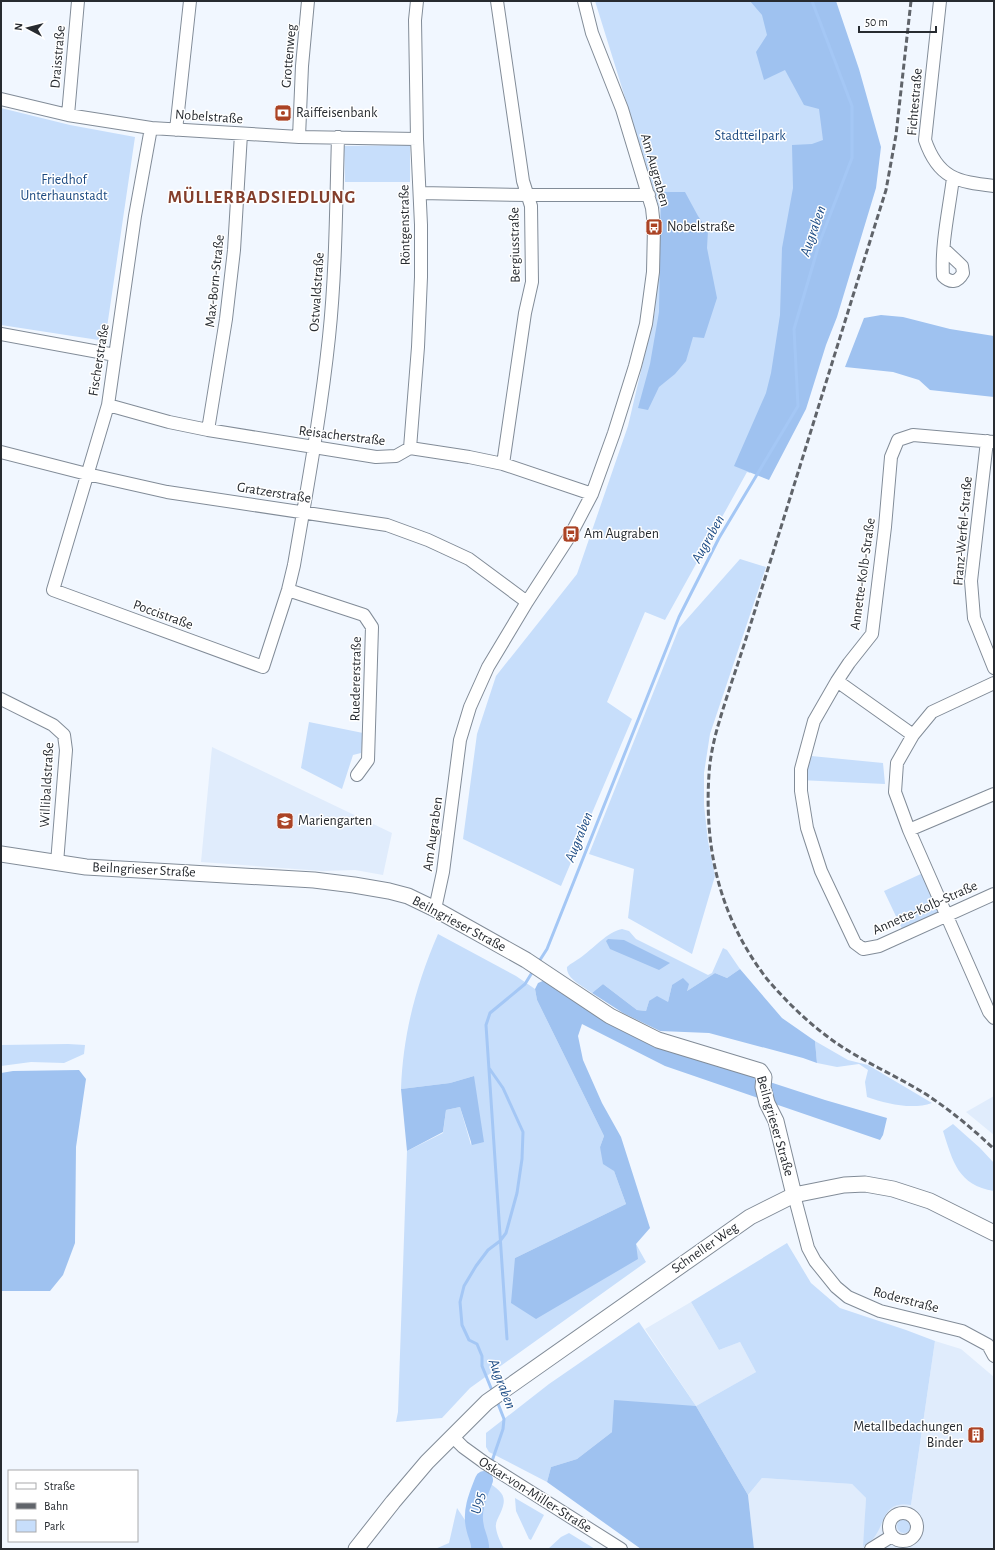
<svg xmlns="http://www.w3.org/2000/svg" width="995" height="1550" font-family="'Alegreya Sans',sans-serif">
<style>
.built{fill:#e0ecfc}
.green{fill:#c7defb}
.forest{fill:#9fc2f0}
.lines{fill:none;stroke-linecap:round;stroke-linejoin:round}
.stream{stroke:#a4c7f5;stroke-width:3}
.river{stroke:#a4c7f5;stroke-width:18}
.minor-casing{stroke:#828c98;stroke-width:14}
.major-casing{stroke:#828c98;stroke-width:17}
.minor{stroke:#fff;stroke-width:12}
.major{stroke:#fff;stroke-width:15}
.rail{stroke:#60646a;stroke-width:3;stroke-dasharray:6 3;stroke-linecap:butt}
.labels{text-anchor:middle;dominant-baseline:central;stroke-width:3;stroke-linejoin:round;paint-order:stroke}
.street-label{font-size:14px;fill:#272b30;stroke:#fff}
.poi-label{font-size:14px;fill:#272b30;stroke:#fff;text-anchor:start}
.park-label{font-size:14px;fill:#1b4980;stroke:#fff}
.water-label{font-size:15px;font-style:italic;fill:#225088;stroke:#fff}
.district-label{font-size:18px;font-weight:bold;letter-spacing:1px;fill:#843f2c;stroke:#fff}
</style>
<rect width="100%" height="100%" fill="#f1f7ff"/>
<!-- built -->
<path class="built" d="M212,747L392,833L383,875L355,870L322,871L201,862Z
M994,1096V1135L966,1112Z
M691,1302L719,1350L740,1342L756,1372L696,1406L645,1329Z
M935,1341L961,1349L994,1377V1549H754L748,1495L762,1478L852,1484L866,1498L864,1546L879,1528L883,1518L890,1508L900,1504L911,1505Z"/>
<!-- green -->
<path class="green" d="M595,1H812L864,128L750,473L747,472L665,620L645,612L607,702L632,719L561,886L463,839L477,734L496,676L577,574L628,426L655,311L660,210Z
M1,108L70,125L135,137L105,341L1,325Z
M410,145V182H345L344,146Z
M740,559L766,567L710,734L704,773V805L708,841L715,876L692,954L628,918L634,869L589,854L679,628Z
M309,722L363,733L361,753L353,755L342,789L301,768Z
M801,755L883,763L885,784L799,780Z
M923,873L940,913L902,929L884,891Z
M622,929L629,931L636,939L708,975L712,973L723,948L727,950L740,969L727,978L715,973L687,991L672,985L668,1002L649,1001L646,1011L637,1010L603,984L592,993C583,986 566,979 567,967C571,963 576,961 580,958C593,949 607,932 622,929Z
M438,934L516,976L535,989L537,1000L604,1136L600,1147L614,1171L626,1204L515,1258L636,1244L646,1262L470,1388L442,1418L396,1422L398,1412L407,1151L443,1133L446,1110L460,1107L471,1145L474,1076L450,1083L401,1089C403,1034 416,985 438,934Z
M815,1041L848,1060L868,1065L932,1103C912,1110 887,1104 867,1097L865,1082L868,1070L859,1064L837,1067L817,1063Z
M68,1044L85,1045L84,1054L64,1063L31,1062L1,1066V1045Z
M953,1124L980,1148L994,1163V1191C958,1185 953,1162 943,1131Z
M787,1243L811,1283L840,1308L906,1330L935,1341L911,1505C882,1501 887,1521 873,1539C870,1542 866,1544 863,1547L866,1498L852,1484L762,1478L748,1495L696,1406L612,1432L577,1459L551,1467L547,1482L489,1452L486,1447V1433L549,1384L639,1322L696,1406L756,1372L740,1342L719,1350L691,1302Z
M487,1481C501,1492 509,1495 500,1514C498,1518 495,1523 496,1528C497,1535 501,1543 504,1549H435L449,1543L457,1508L481,1544L477,1507Z
M515,1498L544,1515L531,1540L529,1539L516,1511Z
M897 1526a7 7 0 1 1 14 0a7 7 0 1 1-14 0Z
M569,1533L595,1549H548L561,1537Z"/>
<!-- forest -->
<path class="forest" d="M750,1H836L859,69L881,147L876,188L837,317L826,345L806,409L769,480L734,466L766,393L771,373L780,315L782,248L793,188L792,145L812,144L823,140L819,109L804,105L785,70L764,80L756,52L767,35L762,15Z
M661,192H685L698,216L708,230L707,248L717,298L704,338L693,337L686,361L675,374L659,387L648,410L638,408L650,364L659,312Z
M881,315L903,317L950,329L994,336V397L930,390L919,380L893,372L845,367L864,318Z
M608,939L624,940L670,963L659,970L610,949L606,941Z
M740,969L782,1018L815,1041L817,1063L803,1058L709,1033L660,1031L623,1013L592,993L603,984L637,1010L646,1011L649,1001L657,996L668,1002L672,985L683,978L689,984L687,991L715,973L727,978Z
M545,980L647,1042L825,1100L887,1118L883,1135L880,1140L665,1066L582,1024L578,1036L583,1060L602,1103L621,1137L650,1228L636,1244L638,1259L536,1319L511,1303L515,1258L626,1204L614,1171L603,1164L600,1147L604,1136L537,1000L535,989L538,983Z
M79,1070L86,1079L76,1147L75,1243L63,1275L50,1291H1V1073L13,1071Z
M474,1076L484,1142L472,1145L460,1107L446,1110L443,1132L407,1151L401,1089L450,1083Z
M614,1400L696,1406L748,1495L754,1549H641L547,1482L551,1467L577,1459L612,1432Z"/>
<g class="lines">
<!-- stream -->
<path class="stream" d="M538,963L547,949L679,617L719,538L798,406L794,329L820,241L852,158V106L812,1
M489,1068L503,1088L523,1132L522,1159L517,1193L506,1233L500,1241L488,1250L476,1266L464,1286L460,1302L462,1325L469,1340L477,1344L482,1356V1366L493,1393
M507,1339L486,1025L490,1013L525,984L533,971
M491,1464L503,1429L504,1419L497,1401
M480,1549C481,1541 475,1533 474,1524C473,1505 481,1487 489,1469"/>
<!-- river -->
<path class="river" d="M480,1549C481,1542 476,1534 475,1527C471,1511 478,1495 484,1480"/>
<!-- minor casing -->
<g class="minor-casing">
<path id="minor" d="M497,1L523,181L531,206L532,282L525,313L503,464
M940,1L925,140C938,178 957,182 994,186
M1,99L68,115L151,128L299,137L417,139
M68,115L78,1
M151,128L135,216L108,405L53,590L263,667L288,590L294,565C307,489 321,413 329,337C336,271 336,204 338,137
M176,130L190,1
M299,137L302,66L308,1
M420,193L527,195H649
M944,249L962,266L963,273C958,282 951,284 943,276C941,244 949,210 953,178
M1,334L115,355
M108,405L169,422L208,430L376,457L396,456L410,448L469,457L503,464L592,494
M208,430L226,319L234,250L241,134
M987,441L971,581L974,618L994,668
M994,442L913,435L898,440L891,457L885,527L872,634L849,663L837,681L814,721L801,769V791L807,828L821,871L855,943L863,949L879,946L994,894
M410,448L418,347L421,277V225L417,139L415,20L417,1
M1,452L87,474L167,492L387,525L428,540L469,559L527,602
M288,590L364,615L372,627L368,760L357,775
M837,681L913,735
M994,683L932,712L913,735L897,763L895,792L909,830L989,1012L994,1018
M1,699L53,725L64,735L66,750L57,863
M909,830L994,794
M435,909L443,872L460,740L470,707L488,667L527,602L571,534L592,494L614,433L635,366L646,324L653,272L654,227L652,208L622,109L592,33L584,1
M794,1195L808,1248L815,1261L836,1287L848,1297L880,1311L962,1331L988,1345L994,1356
M453,1437L463,1447L485,1463L621,1549
M889 1527a14 14 0 1 1 28 0a14 14 0 1 1-28 0Z
M871,1549L892,1536"/>
</g>
<!-- major casing -->
<g class="major-casing">
<path id="major" d="M1,854L86,867L314,880L354,885L389,891L408,896L435,909L526,960L610,1016L658,1040L760,1071L764,1077L763,1087L767,1103L776,1121L794,1195
M356,1549L393,1502L427,1462L487,1402L750,1217L794,1195L844,1185L865,1184L893,1189L930,1201L994,1233"/>
</g>
<!-- minor -->
<use href="#minor" class="minor"/>
<!-- major -->
<use href="#major" class="major"/>
<!-- rail -->
<path class="rail" d="M911,1L896,135L886,190C844,324 803,457 761,591C751,623 741,655 730,687C721,716 711,743 709,774C704,850 720,918 767,979C785,1000 805,1020 828,1037C857,1059 893,1074 924,1093C949,1109 973,1129 994,1149"/>
</g>
<!-- icons -->
<defs>
<g id="bank-square" transform="scale(0.9)"><rect x="-9" y="-9" width="18" height="18" rx="4" fill="#ab4325" stroke="#fff"/><path d="M-6-4H6V4H-6ZM0-2.3a2.3 2.3 0 1 0 0 4.6a2.3 2.3 0 1 0 0-4.6Z" fill="#fff"/></g>
<g id="bus-square" transform="scale(0.9)"><rect x="-9" y="-9" width="18" height="18" rx="4" fill="#ab4325" stroke="#fff"/><path d="M-5-6H5V4H4V6H2V4H-2V6H-4V4H-5ZM-3.5-4V0h7V-4ZM-3.5 1.2v1.5H-2V1.2ZM2 1.2v1.5H3.5V1.2Z" fill="#fff"/></g>
<g id="school-square" transform="scale(0.9)"><rect x="-9" y="-9" width="18" height="18" rx="4" fill="#ab4325" stroke="#fff"/><path d="M0-5L7-2L0 1L-7-2ZM-4 1L0 2.5L4 1V4Q0 6-4 4Z" fill="#fff"/></g>
<g id="building-square" transform="scale(0.9)"><rect x="-9" y="-9" width="18" height="18" rx="4" fill="#ab4325" stroke="#fff"/><path d="M-4-6H4V6H1V3H-1V6H-4ZM-2.5-4.3h1.7v1.8h-1.7ZM.8-4.3h1.7v1.8H.8ZM-2.5-1h1.7V.8h-1.7ZM.8-1h1.7V.8H.8Z" fill="#fff"/></g>
</defs>
<g fill-rule="evenodd">
<use href="#bank-square" x="283" y="113"/>
<use href="#bus-square" x="654" y="227"/>
<use href="#bus-square" x="571" y="534"/>
<use href="#school-square" x="285" y="821"/>
<use href="#building-square" x="976" y="1435"/>
</g>
<g class="labels">
<!-- street labels -->
<g class="street-label">
<text transform="translate(289 56) rotate(-85)">Grottenweg</text>
<text transform="translate(58 57) rotate(-85)">Draisstraße</text>
<text transform="translate(915 102) rotate(-85)">Fichtestraße</text>
<text transform="translate(209 117) rotate(4)">Nobelstraße</text>
<text transform="translate(655 170) rotate(74)">Am Augraben</text>
<text transform="translate(405 225) rotate(-91)">Röntgenstraße</text>
<text transform="translate(515 245) rotate(-91)">Bergiusstraße</text>
<text transform="translate(215 281) rotate(-84)">Max-Born-Straße</text>
<text transform="translate(317 292) rotate(-86)">Ostwaldstraße</text>
<text transform="translate(99 360) rotate(-81)">Fischerstraße</text>
<text transform="translate(342 436) rotate(7)">Reisacherstraße</text>
<text transform="translate(274 493) rotate(9)">Gratzerstraße</text>
<text transform="translate(963 531) rotate(-85)">Franz-Werfel-Straße</text>
<text transform="translate(863 574) rotate(-82)">Annette-Kolb-Straße</text>
<text transform="translate(163 615) rotate(20)">Poccistraße</text>
<text transform="translate(356 679) rotate(-89)">Ruedererstraße</text>
<text transform="translate(47 785) rotate(-87)">Willibaldstraße</text>
<text transform="translate(433 834) rotate(-82)">Am Augraben</text>
<text transform="translate(144 870) rotate(3)">Beilngrieser Straße</text>
<text transform="translate(925 908) rotate(-24)">Annette-Kolb-Straße</text>
<text transform="translate(459 924) rotate(28)">Beilngrieser Straße</text>
<text transform="translate(775 1126) rotate(74)">Beilngrieser Straße</text>
<text transform="translate(705 1248) rotate(-35)">Schneller Weg</text>
<text transform="translate(906 1300) rotate(15)">Roderstraße</text>
<text transform="translate(535 1495) rotate(32)">Oskar-von-Miller-Straße</text>
</g>
<!-- poi labels -->
<g class="poi-label">
<text x="296" y="113">Raiffeisenbank</text>
<text x="667" y="227">Nobelstraße</text>
<text x="584" y="534">Am Augraben</text>
<text x="298" y="821">Mariengarten</text>
<text x="963" y="1427" text-anchor="end">Metallbedachungen<tspan x="963" dy="16">Binder</tspan></text>
</g>
<!-- park labels -->
<g class="park-label">
<text x="750" y="136">Stadtteilpark</text>
<text x="64" y="180">Friedhof<tspan x="64" dy="16">Unterhaunstadt</tspan></text>
</g>
<!-- water labels -->
<g class="water-label">
<text transform="translate(813 231) rotate(-71)">Augraben</text>
<text transform="translate(708 539) rotate(-61)">Augraben</text>
<text transform="translate(579 837) rotate(-68)">Augraben</text>
<text transform="translate(502 1384) rotate(69)">Augraben</text>
<text transform="translate(478 1503) rotate(-78)">U95</text>
</g>
<!-- district labels -->
<g class="district-label">
<text x="262" y="198">MÜLLERBADSIEDLUNG</text>
</g>
</g>
<!-- border -->
<rect width="995" height="1550" fill="none" stroke="#272b30" stroke-width="4"/>
<!-- legend -->
<rect x="8" y="1470" width="130" height="72" fill="#ffffff" stroke="#a9aaac"/>
<rect x="16" y="1483" width="20" height="6" fill="#ffffff" stroke="#a9aaac"/>
<text x="44" y="1490" font-size="12" fill="#272b30">Straße</text>
<rect x="16" y="1503" width="20" height="6" fill="#60646a" stroke="#a9aaac"/>
<text x="44" y="1510" font-size="12" fill="#272b30">Bahn</text>
<rect x="16" y="1520" width="20" height="12" fill="#c7defb" stroke="#a9aaac"/>
<text x="44" y="1530" font-size="12" fill="#272b30">Park</text>
<!-- north arrow -->
<g transform="translate(28 28) rotate(277)" stroke="#ffffff" stroke-width="3" paint-order="stroke">
<path d="M0-3L7 15L0 10L-7 15Z" fill="#272b30"/>
<text y="-6" font-size="11" font-weight="bold" text-anchor="middle" fill="#272b30">N</text>
</g>
<!-- scale -->
<path d="M859 26v6h77v-6" fill="none" stroke="#272b30" stroke-width="2"/>
<text x="865" y="26" font-size="12" fill="#272b30" stroke="#ffffff" stroke-width="3" paint-order="stroke">50 m</text>
</svg>
